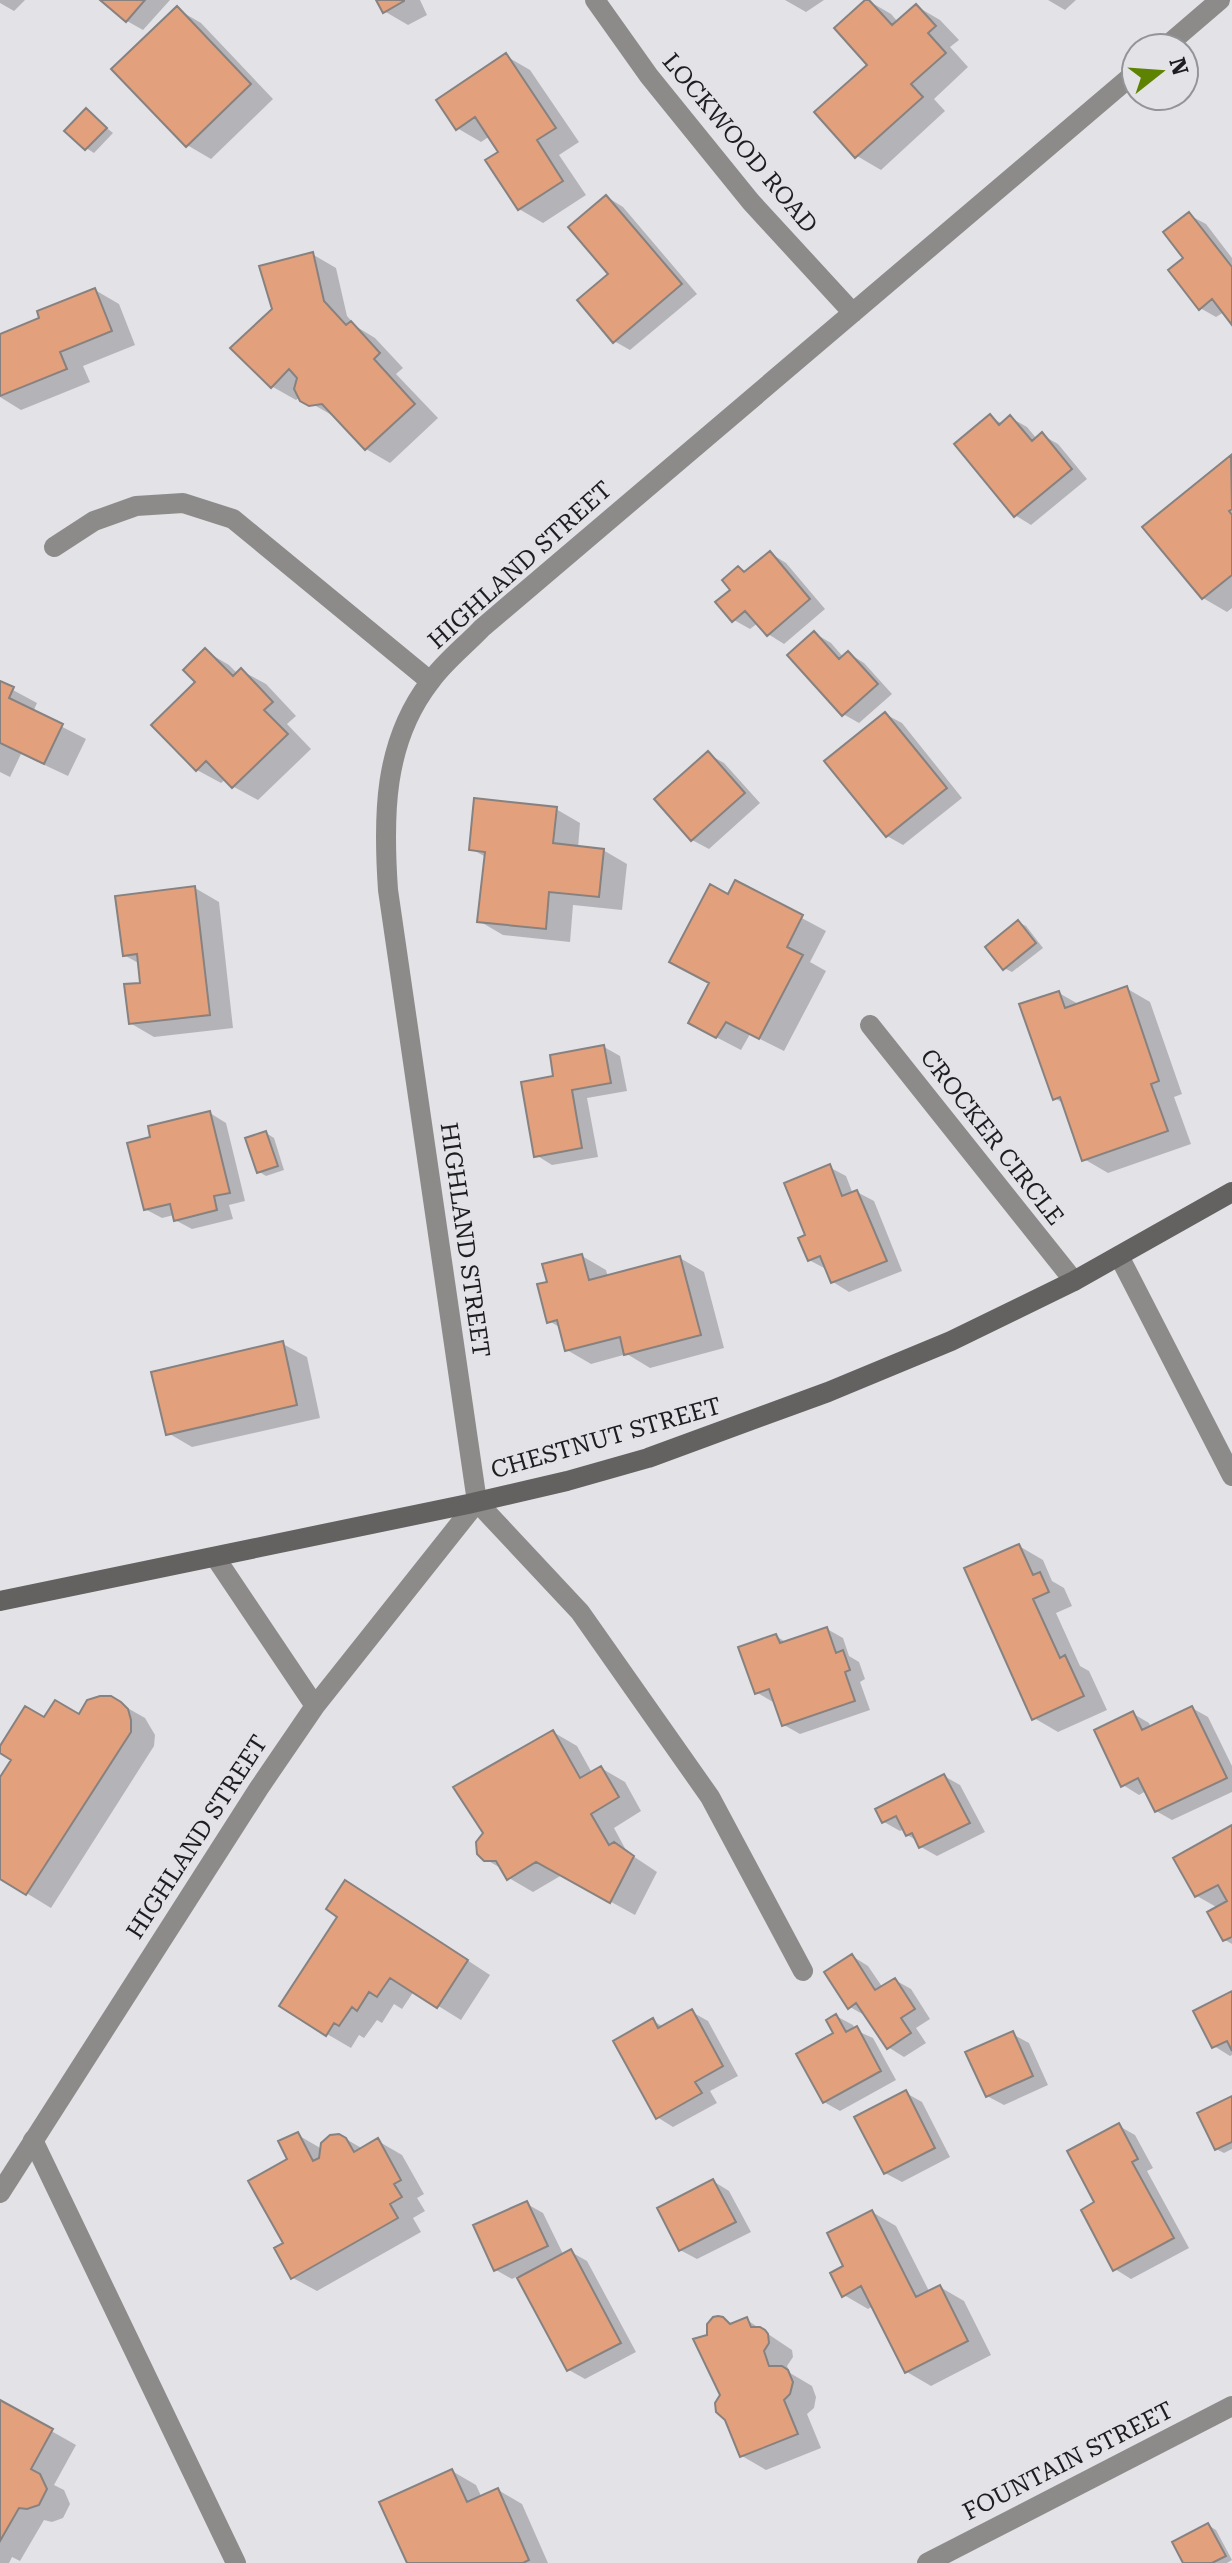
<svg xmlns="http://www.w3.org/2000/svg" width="1232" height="2563" font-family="'Roboto Serif',serif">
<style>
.shadow{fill:#0003}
.building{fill:#e3a07d;stroke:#878280;stroke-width:2}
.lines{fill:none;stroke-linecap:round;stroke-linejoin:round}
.minor{stroke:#8d8b8a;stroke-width:20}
.tertiary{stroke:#8d8b8a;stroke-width:20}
.secondary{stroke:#646260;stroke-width:20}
.labels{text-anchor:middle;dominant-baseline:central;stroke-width:6;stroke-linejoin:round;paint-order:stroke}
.street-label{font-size:24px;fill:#1d1e1f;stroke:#e2e2e7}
</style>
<rect width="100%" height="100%" fill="#e2e2e7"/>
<!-- shadow -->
<path class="shadow" d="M0,0H25L14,11L0,3Z
M103,0H170L143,30L127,21Z
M378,0H420L427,15L408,25L384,11Z
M785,0H824L806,12Z
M867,0L891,14L898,22L916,6L940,20L959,40L950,47L968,67L934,99L945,111L881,170L857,156L869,65Z
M1048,0H1076L1065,10Z
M177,9L201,23L273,99L211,159L187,145Z
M506,56L530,70L579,142L559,155L586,195L543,223L519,209L501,152L490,136L481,142L457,128Z
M86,111L113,133L94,153L86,148Z
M607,197L623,207L697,294L630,350L614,341Z
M1189,215L1206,224L1232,258V322L1224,312L1216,317L1200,308L1186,258Z
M312,254L336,268L347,316L357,327L375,338L403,368L396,374L438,418L390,463L366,449L337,418L300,397L296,400L273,387L233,348L274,310Z
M95,290L119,304L135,345L83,366L90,382L21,410L0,397V336L42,319Z
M990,417L1003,424L1011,418L1027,427L1037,439L1042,435L1058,444L1087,479L1031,525L1015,515Z
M1232,458V608L1227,612L1203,598L1145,528Z
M770,553L786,563L825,609L784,644L768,634L758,623L750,629L734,620L733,590L739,568L746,573Z
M814,633L831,643L844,658L848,653L864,663L892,694L859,723L843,714Z
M205,651L229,665L238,674L242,671L266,684L296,716L287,724L311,749L258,800L234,787L226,779L221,783L197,770L198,682Z
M0,683L37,703L33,712L86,739L68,776L21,754L10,777L0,772Z
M885,714L902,723L962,798L903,845L887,836Z
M708,754L724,763L760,803L709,849L692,840Z
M556,809L580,823L578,848L603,850L627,864L622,910L573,905L570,942L503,935L479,921L486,857L471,849Z
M736,883L826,931L810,962L826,971L784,1051L750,1034L741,1050L714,1036L711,983Z
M195,888L219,902L233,1028L154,1037L130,1023L143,984L140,964L124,955Z
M1018,922L1026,926L1043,948L1012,972L1004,968Z
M1126,988L1150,1002L1182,1094L1174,1097L1191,1144L1108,1173L1084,1159L1064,1104L1055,1098L1059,993L1080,1005Z
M604,1047L620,1056L627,1091L587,1098L598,1157L552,1165L536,1155L555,1077Z
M210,1113L226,1123L245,1201L229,1205L233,1219L192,1229L175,1220L174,1215L162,1218L145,1209L153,1139Z
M266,1133L274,1138L284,1170L266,1176L258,1171Z
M829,1167L846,1176L853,1194L857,1192L874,1201L902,1271L849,1292L833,1282L826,1269L809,1260L808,1236Z
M582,1256L606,1270L608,1277L680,1258L704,1272L724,1348L650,1368L627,1354L591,1364L567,1350L561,1328L549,1321V1283Z
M283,1344L307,1357L320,1418L192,1447L168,1433Z
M1019,1546L1043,1560L1052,1581L1064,1588L1072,1606L1056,1613L1080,1666L1089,1671L1107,1710L1058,1732L1034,1718Z
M827,1629L843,1638L849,1656L859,1662L865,1679L860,1682L870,1710L800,1734L784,1725L775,1701L773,1702L756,1692L776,1636L787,1643Z
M110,1698L145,1718L155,1735L154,1746L51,1908L0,1877V1781L14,1759L0,1750L45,1720L80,1716Z
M1192,1708L1208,1717L1232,1766V1792L1172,1820L1156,1811L1146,1791L1139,1795L1123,1785L1132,1713L1149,1723L1151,1728Z
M553,1732L577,1746L592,1773L601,1768L625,1782L641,1811L614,1828L627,1852L657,1872L635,1915L562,1875L533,1892L509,1878L504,1870L485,1859Z
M944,1776L960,1785L985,1832L937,1856L921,1847L918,1841L907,1835L904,1829L900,1831L884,1822Z
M1232,1828V1944L1225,1940L1218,1908L1197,1896Z
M369,1896L490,1975L461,2020L414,1991L402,2009L394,2004L382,2023L377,2020L364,2038L359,2035L351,2048L327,2034Z
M852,1956L868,1966L883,1988L895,1980L911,1989L930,2019L916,2028L926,2043L904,2057L888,2047L866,2016L850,2007Z
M1232,1993V2055L1230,2056L1214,2046Z
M692,2012L708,2021L738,2076L710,2091L717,2103L673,2127L657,2117L653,2021L664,2027Z
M836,2016L853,2025L855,2030L873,2038L896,2080L840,2111L824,2102L836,2034Z
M1012,2034L1029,2043L1048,2085L1004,2105L987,2096Z
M906,2093L922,2102L950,2157L902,2182L885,2173Z
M1232,2099V2149L1224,2153L1216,2149Z
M1119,2126L1135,2135L1153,2168L1147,2171L1189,2248L1131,2279L1115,2269L1097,2202Z
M298,2135L322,2149L346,2139L363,2149L378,2141L402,2155L424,2194L417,2198L425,2211L413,2218L421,2232L317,2291L293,2278L286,2244L290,2160Z
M713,2181L729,2191L751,2232L697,2259L680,2250Z
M527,2204L543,2213L564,2256L571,2252L587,2261L636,2352L585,2379L569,2370L518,2276L512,2279L496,2270Z
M872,2212L896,2226L930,2293L940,2287L964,2301L991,2355L931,2386L907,2372L873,2306L868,2309L844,2295L846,2267Z
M722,2319L733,2325L747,2320L792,2350L793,2357L787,2366L790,2373L812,2386L816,2397L814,2408L807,2414L821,2448L766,2470L742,2456L722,2395L709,2336Z
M0,2402L76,2445L54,2485L64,2490L70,2504L63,2518L52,2522L44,2520L20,2561L12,2557L9,2563H0Z
M452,2471L476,2485L482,2498L498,2490L522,2504L548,2563H410Z
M1208,2525L1216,2530L1232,2560L1227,2563H1185Z"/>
<!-- building -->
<path class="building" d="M100,0H145L126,22Z
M376,0H404V1L383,13Z
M865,0H869L892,25L916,4L936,26L928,33L946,53L911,84L923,97L855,158L814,112L867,65L834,28Z
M177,6L251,84L186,147L111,69Z
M506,53L556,128L537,140L563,181L518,210L485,160L498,152L475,117L456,130L436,100Z
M86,108L107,128L85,150L64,131Z
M606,195L682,284L613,343L577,300L608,274L568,227Z
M1189,212L1232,267V325L1212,299L1199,310L1168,270L1183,258L1163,232Z
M313,252L324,301L346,325L351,321L380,353L374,359L415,404L365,450L322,404L309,406L300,401L294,389L297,378L289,369L271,388L230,348L272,309L259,266Z
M95,288L112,331L60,352L67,369L0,396V334L39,318L37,311Z
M990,414L999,425L1010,415L1032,441L1042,432L1072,469L1014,517L954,444Z
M1231,455L1232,509L1229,511L1232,515V575L1202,599L1142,527Z
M770,551L810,599L767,636L745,611L732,622L715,602L730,590L722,580L738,566L744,572Z
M814,631L839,659L848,651L878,684L842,716L787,655Z
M205,648L233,676L241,668L273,702L264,710L288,734L232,788L206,761L196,771L151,725L195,682L183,670Z
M0,681L14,687L9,698L63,724L44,764L0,743Z
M885,712L947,788L886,837L824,761Z
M708,751L745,793L691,841L654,799Z
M474,798L557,807L553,843L604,849L599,897L549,892L546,929L477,922L485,852L469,850Z
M735,880L803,915L787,947L803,955L759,1039L726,1022L716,1038L688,1023L709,983L669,962L710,884L728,894Z
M195,886L210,1015L129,1024L124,984L140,983L137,954L123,956L115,896Z
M1018,920L1036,943L1003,970L985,947Z
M1127,986L1159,1081L1151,1084L1168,1131L1082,1161L1060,1097L1053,1100L1019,1004L1059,991L1065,1008Z
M604,1045L611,1083L572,1090L582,1148L534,1157L521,1082L553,1076L550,1055Z
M210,1111L230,1193L214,1196L217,1210L174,1221L170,1204L144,1210L127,1143L150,1137L148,1126Z
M266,1131L278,1166L257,1173L245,1138Z
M830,1164L842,1196L857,1190L887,1261L831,1283L820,1256L808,1261L798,1238L805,1235L784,1183Z
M582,1254L589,1280L680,1256L701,1335L624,1355L620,1337L565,1351L557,1320L547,1323L537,1284L547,1282L542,1264Z
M283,1341L297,1405L166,1435L151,1372Z
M1019,1544L1033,1575L1040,1572L1049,1592L1033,1599L1060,1658L1065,1655L1084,1696L1032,1720L964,1568Z
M827,1627L836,1653L843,1650L850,1670L845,1672L855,1701L782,1726L769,1689L755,1694L738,1647L776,1634L780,1643Z
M100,1696H111L121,1702L128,1709L131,1720V1732L26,1895L0,1879V1777L11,1760L0,1753V1746L25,1706L44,1717L55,1700L79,1714L87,1700Z
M1192,1706L1227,1778L1155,1812L1138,1778L1121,1787L1094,1730L1133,1711L1142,1730Z
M553,1730L580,1778L601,1766L619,1797L591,1814L609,1845L614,1842L634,1856L610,1903L536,1862L507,1880L496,1861H484L477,1854L476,1842L483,1833L453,1787Z
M944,1774L970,1823L919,1848L912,1833L906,1836L896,1816L882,1823L875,1809Z
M1232,1825V1937L1223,1941L1207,1912L1227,1901L1218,1885L1195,1897L1173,1858Z
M345,1880L468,1960L437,2008L390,1978L377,1997L369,1992L357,2011L352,2007L339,2026L334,2023L326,2036L279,2006L337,1917L326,1909Z
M852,1954L875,1990L895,1978L915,2009L901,2018L911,2033L887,2049L856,2003L848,2009L824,1972Z
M1232,1991V2051L1227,2041L1212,2048L1193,2011Z
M692,2009L723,2066L695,2082L702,2093L656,2119L613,2041L653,2018L658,2028Z
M836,2014L846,2032L857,2026L881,2071L823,2103L796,2054L833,2033L826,2020Z
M1013,2031L1033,2076L986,2097L965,2052Z
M906,2090L935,2148L884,2174L854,2117Z
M1232,2096V2142L1215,2150L1197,2113Z
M1119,2123L1138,2159L1132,2162L1174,2238L1113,2271L1081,2210L1094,2202L1067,2151Z
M298,2132L313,2161L319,2158L321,2143L330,2135L339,2134L346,2138L354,2152L378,2138L401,2180L394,2184L402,2197L390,2204L398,2218L291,2279L274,2248L283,2243L248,2181L287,2159L278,2141Z
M713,2179L736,2222L679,2251L657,2208Z
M527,2201L548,2246L494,2271L473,2225Z
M872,2210L916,2297L940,2285L968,2341L905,2373L861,2286L842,2297L830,2273L843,2266L827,2233Z
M571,2249L621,2343L567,2371L517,2278Z
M718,2316L723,2317L730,2324L747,2317L751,2327H760L765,2330L768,2334L769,2343L764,2351L769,2366H782L788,2370L793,2382L790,2394L784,2400L798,2434L740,2457L725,2420L716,2412L715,2403L720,2395L693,2339L707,2335V2324L713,2317Z
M0,2400L53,2429L31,2469L40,2474L47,2489L39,2505L27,2509L19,2508L0,2541Z
M452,2469L467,2502L498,2488L529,2560L523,2563H407L379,2502Z
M1208,2523L1226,2556L1212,2563H1183L1172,2542Z"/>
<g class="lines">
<!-- minor -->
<path class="minor" d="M595,0L649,76L751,202L853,313
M1164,48L1220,0
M54,547L94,521L136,506L183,503L233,519L430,681
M870,1025L1074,1281
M803,1971L710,1797L580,1612L477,1502L388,890C383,817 383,743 430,682C444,662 465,646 482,628L1136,72
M33,2140L236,2563
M927,2563L1232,2406"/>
<!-- tertiary -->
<path class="tertiary" d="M1119,1256L1232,1476
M215,1557L315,1706
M0,2193L259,1788L315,1706L477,1502"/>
<!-- secondary -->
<path class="secondary" d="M0,1601L468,1504L567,1481L648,1458L828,1392L951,1341L1074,1281L1232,1192"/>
</g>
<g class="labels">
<!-- street labels -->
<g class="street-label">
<text transform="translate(740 143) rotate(50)">LOCKWOOD ROAD</text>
<text transform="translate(520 565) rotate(-42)">HIGHLAND STREET</text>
<text transform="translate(992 1137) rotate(52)">CROCKER CIRCLE</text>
<text transform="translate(465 1240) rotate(82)">HIGHLAND STREET</text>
<text transform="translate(606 1438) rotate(-16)">CHESTNUT STREET</text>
<text transform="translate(197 1837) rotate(-57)">HIGHLAND STREET</text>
<text transform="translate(1068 2461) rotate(-27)">FOUNTAIN STREET</text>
</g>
</g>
<!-- north arrow -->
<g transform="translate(1160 72) rotate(73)"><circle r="38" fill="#e2e2e7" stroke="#939497" stroke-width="2"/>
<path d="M0-6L14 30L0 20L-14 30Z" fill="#5e8302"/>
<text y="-12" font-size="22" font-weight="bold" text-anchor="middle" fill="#1d1e1f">N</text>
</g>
</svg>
